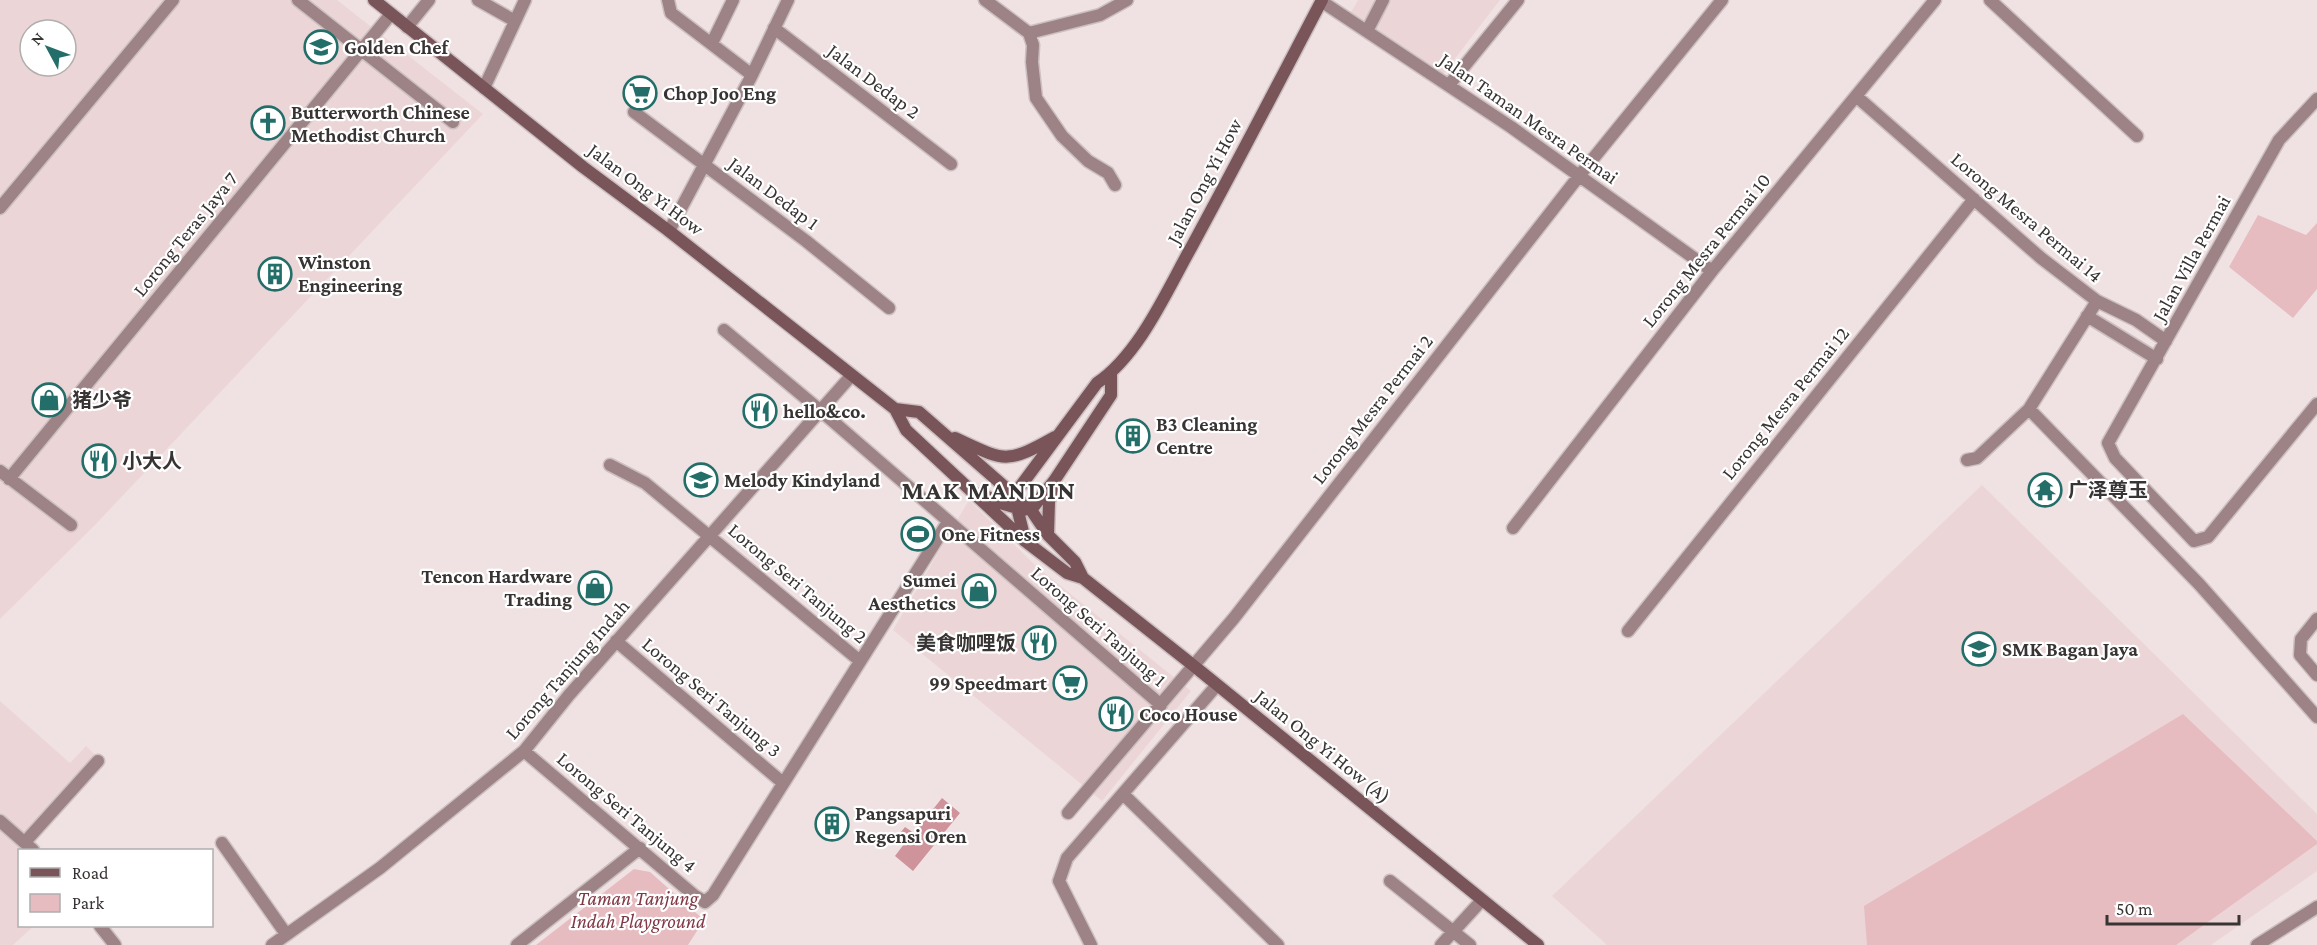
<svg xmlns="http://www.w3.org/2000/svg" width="2317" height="945" font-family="'Crimson Pro','Noto Sans SC',serif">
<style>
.built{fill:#ecd5d7;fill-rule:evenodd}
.green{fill:#e6bcc1}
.water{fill:#ce939b}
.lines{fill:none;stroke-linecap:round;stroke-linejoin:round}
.street-casing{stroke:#cbbfc0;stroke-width:15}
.secondary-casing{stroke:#cbbfc0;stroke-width:15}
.street{stroke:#9d8386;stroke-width:12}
.secondary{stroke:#79555a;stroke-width:12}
.labels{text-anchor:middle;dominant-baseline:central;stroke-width:4.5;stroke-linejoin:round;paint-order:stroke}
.poi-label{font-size:20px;font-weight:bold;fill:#393434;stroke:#fff;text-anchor:start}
.street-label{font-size:20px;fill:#393434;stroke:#fff}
.park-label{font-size:20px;font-style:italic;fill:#813846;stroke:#fff}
.district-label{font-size:26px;font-weight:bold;letter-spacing:1.5px;fill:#393434;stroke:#fff}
</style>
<rect width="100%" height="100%" fill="#f0e2e3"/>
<!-- built -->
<path class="built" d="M0,0H337L483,114L96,524L0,619ZM30,30H66V66H30Z
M1358,0H1500L1437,82L1347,19Z
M1982,485L2317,814V871L2211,945H1607L1552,896Z
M969,500L1037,567L1191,691L1102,801L893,630Z
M0,701L70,763L86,746L100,759L25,842L33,850H20V926H34L13,945H0Z"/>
<!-- green -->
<path class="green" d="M2258,215L2306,235L2317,223V289L2293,318L2229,267Z
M2183,714L2317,841V844L2176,945H1867L1864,906Z
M634,869L650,872L704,920L688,945H536Z"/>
<!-- water -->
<path class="water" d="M942,798L960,813L913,871L895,856L904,844L896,838L905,827L914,833Z"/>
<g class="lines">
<!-- street casing -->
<g class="street-casing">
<path id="street" d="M298,0L453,122
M478,0L515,21
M668,0L671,13L752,75
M985,0L1029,33L1033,45L1032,62L1036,98L1062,136L1088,161L1108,173L1115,185
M1990,0L2137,136
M1321,1L1511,127L1712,271
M407,27L429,0
M774,28L951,164
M1367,31L1383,0
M1029,33L1100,15L1127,0
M712,43L733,0
M1449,85L1518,0
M484,88L525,0
M1856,96L2041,258L2097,301L2136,320L2166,341
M2317,99L2279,140L2108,443L2115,458L2194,541L2208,537L2317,404
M634,112L806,241L889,308
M0,208L173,0
M669,231L752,75L788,0
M2087,316L2157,359
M724,330L821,411L1161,705
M2029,409L2199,584L2317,717
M1967,460L1977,458L2029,409L2097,301
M610,465L645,483L860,661
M0,471L71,525
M9,479L391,14
M1513,528L1712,271L1935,0
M2317,619L2301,639L2300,655L2317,675
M1628,631L1974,199
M616,641L783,783
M524,751L695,896L705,902L713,895L948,522
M1123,794L1278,945
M1068,813L1234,618L1579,176L1722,0
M0,821L33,850
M25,842L98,761
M222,843L286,934
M1390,881L1470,945
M100,926L115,945
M272,945L380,868L524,751L569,695L851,376
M517,945L640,848
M1091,945L1059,881L1067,858L1217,685
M1441,945L1482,900
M2257,945L2317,907"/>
</g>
<!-- secondary casing -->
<g class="secondary-casing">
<path id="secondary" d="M374,0L583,167L669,231L895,409L906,430L1025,541L1067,573L1083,578L1194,666L1538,945
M895,409L919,412L1014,495L1031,510L1048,535L1075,562L1083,578
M955,438C1005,461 1005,465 1055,437
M981,494L1000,503L1024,510
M1031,510L1054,481L1111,395V373
M1048,535L1049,502L1053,485
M1025,540L1014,495L1097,383C1140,354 1167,290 1192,246C1236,165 1279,82 1322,0"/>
</g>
<!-- street -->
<use href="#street" class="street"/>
<!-- secondary -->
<use href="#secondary" class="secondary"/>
</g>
<!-- icons -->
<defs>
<g id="university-ring" transform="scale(1.725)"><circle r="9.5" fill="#fff" stroke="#236e69" stroke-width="1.5"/><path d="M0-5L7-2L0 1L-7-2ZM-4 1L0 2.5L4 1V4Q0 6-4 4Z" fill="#236e69"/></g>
<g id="supermarket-ring" transform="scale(1.725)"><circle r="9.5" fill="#fff" stroke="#236e69" stroke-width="1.5"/><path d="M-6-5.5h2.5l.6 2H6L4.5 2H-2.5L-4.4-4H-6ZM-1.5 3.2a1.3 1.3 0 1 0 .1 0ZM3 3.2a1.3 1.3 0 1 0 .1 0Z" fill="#236e69"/></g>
<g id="church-ring" transform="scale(1.725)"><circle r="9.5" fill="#fff" stroke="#236e69" stroke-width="1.5"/><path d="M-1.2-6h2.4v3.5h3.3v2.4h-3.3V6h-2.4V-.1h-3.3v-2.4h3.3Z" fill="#236e69"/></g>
<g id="building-ring" transform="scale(1.725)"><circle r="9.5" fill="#fff" stroke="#236e69" stroke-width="1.5"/><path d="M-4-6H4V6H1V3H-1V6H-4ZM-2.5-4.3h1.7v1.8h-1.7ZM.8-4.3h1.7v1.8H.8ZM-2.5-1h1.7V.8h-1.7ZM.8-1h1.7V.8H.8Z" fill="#236e69"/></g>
<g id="shop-ring" transform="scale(1.725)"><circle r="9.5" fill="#fff" stroke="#236e69" stroke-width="1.5"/><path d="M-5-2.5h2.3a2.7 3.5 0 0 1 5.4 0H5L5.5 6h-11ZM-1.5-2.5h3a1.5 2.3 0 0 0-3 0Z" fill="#236e69"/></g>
<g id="restaurant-ring" transform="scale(1.725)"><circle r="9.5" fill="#fff" stroke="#236e69" stroke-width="1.5"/><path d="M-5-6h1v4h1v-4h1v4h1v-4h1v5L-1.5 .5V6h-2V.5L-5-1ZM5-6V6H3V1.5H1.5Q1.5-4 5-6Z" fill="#236e69"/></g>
<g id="school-ring" transform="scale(1.725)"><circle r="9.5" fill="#fff" stroke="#236e69" stroke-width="1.5"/><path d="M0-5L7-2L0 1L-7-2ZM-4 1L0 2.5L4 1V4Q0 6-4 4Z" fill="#236e69"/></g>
<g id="temple-ring" transform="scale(1.725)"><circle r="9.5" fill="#fff" stroke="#236e69" stroke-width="1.5"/><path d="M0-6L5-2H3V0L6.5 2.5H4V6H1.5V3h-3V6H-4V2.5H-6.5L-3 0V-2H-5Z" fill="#236e69"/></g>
<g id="stadium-ring" transform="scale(1.725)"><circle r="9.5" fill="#fff" stroke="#236e69" stroke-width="1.5"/><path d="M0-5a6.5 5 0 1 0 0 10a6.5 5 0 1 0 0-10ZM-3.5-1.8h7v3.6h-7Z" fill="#236e69"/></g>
</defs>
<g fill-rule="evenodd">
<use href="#university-ring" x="321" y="47"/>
<use href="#supermarket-ring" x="640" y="93"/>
<use href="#church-ring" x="268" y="123"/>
<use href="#building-ring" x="275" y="274"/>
<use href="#shop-ring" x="49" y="400"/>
<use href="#restaurant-ring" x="760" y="411"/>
<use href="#building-ring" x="1133" y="436"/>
<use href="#restaurant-ring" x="99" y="461"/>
<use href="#school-ring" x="701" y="480"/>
<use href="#temple-ring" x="2045" y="490"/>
<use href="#stadium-ring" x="918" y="534"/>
<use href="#shop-ring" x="595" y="588"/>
<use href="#shop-ring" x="979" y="591"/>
<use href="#restaurant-ring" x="1039" y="643"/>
<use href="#school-ring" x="1979" y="649"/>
<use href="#supermarket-ring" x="1070" y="683"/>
<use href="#restaurant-ring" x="1116" y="714"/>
<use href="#building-ring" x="832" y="824"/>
</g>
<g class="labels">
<!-- poi labels -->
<g class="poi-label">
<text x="344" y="47">Golden Chef</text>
<text x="663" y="93">Chop Joo Eng</text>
<text x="291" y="112">Butterworth Chinese<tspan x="291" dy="23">Methodist Church</tspan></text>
<text x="298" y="262">Winston<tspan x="298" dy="23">Engineering</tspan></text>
<text x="72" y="400">猪少爷</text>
<text x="783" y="411">hello&amp;co.</text>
<text x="1156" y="424">B3 Cleaning<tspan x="1156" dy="23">Centre</tspan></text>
<text x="122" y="461">小大人</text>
<text x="724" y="480">Melody Kindyland</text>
<text x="2068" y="490">广泽尊玉</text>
<text x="941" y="534">One Fitness</text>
<text x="572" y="576" text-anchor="end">Tencon Hardware<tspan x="572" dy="23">Trading</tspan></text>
<text x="956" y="580" text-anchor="end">Sumei<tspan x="956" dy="23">Aesthetics</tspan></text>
<text x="1016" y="643" text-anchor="end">美食咖哩饭</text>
<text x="2002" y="649">SMK Bagan Jaya</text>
<text x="1047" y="683" text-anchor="end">99 Speedmart</text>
<text x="1139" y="714">Coco House</text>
<text x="855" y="813">Pangsapuri<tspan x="855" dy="23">Regensi Oren</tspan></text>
</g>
<!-- street labels -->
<g class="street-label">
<text transform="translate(874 81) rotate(37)">Jalan Dedap 2</text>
<text transform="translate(1529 118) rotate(35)">Jalan Taman Mesra Permai</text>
<text transform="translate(1204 181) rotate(-62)">Jalan Ong Yi How</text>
<text transform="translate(646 189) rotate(37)">Jalan Ong Yi How</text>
<text transform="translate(774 193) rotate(37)">Jalan Dedap 1</text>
<text transform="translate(2027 217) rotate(40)">Lorong Mesra Permai 14</text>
<text transform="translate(185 234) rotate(-51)">Lorong Teras Jaya 7</text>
<text transform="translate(1706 250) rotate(-51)">Lorong Mesra Permai 10</text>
<text transform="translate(2191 258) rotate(-61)">Jalan Villa Permai</text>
<text transform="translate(1785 403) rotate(-51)">Lorong Mesra Permai 12</text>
<text transform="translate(1372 409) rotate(-52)">Lorong Mesra Permai 2</text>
<text transform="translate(798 583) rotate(40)">Lorong Seri Tanjung 2</text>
<text transform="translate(1099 626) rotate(41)">Lorong Seri Tanjung 1</text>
<text transform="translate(567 669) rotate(-49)">Lorong Tanjung Indah</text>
<text transform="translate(712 697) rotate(40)">Lorong Seri Tanjung 3</text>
<text transform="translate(1323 746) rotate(39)">Jalan Ong Yi How (A)</text>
<text transform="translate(627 812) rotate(40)">Lorong Seri Tanjung 4</text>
</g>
<!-- park labels -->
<g class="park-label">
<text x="638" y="898">Taman Tanjung<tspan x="638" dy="23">Indah Playground</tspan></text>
</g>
<!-- district labels -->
<g class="district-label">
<text x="989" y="490">MAK MANDIN</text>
</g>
</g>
<!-- legend -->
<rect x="18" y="849" width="195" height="78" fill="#ffffff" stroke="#b0aeae" stroke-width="1.5"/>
<rect x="30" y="868" width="30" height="9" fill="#79555a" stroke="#b0aeae" stroke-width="1.5"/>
<text x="72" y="879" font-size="18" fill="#393434">Road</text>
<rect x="30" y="894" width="30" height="18" fill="#e6bcc1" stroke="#b0aeae" stroke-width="1.5"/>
<text x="72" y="909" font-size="18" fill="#393434">Park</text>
<!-- north arrow -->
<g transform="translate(48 48) rotate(311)"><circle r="28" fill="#ffffff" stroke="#b0aeae" stroke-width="1.5"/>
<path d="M0-4.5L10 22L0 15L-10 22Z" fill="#236e69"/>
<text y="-9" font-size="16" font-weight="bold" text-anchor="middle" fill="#393434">N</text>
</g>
<!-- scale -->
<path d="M2107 915v9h132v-9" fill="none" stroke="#393434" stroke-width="3"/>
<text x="2116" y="915" font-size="18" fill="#393434" stroke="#ffffff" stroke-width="4.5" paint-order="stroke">50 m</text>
</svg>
